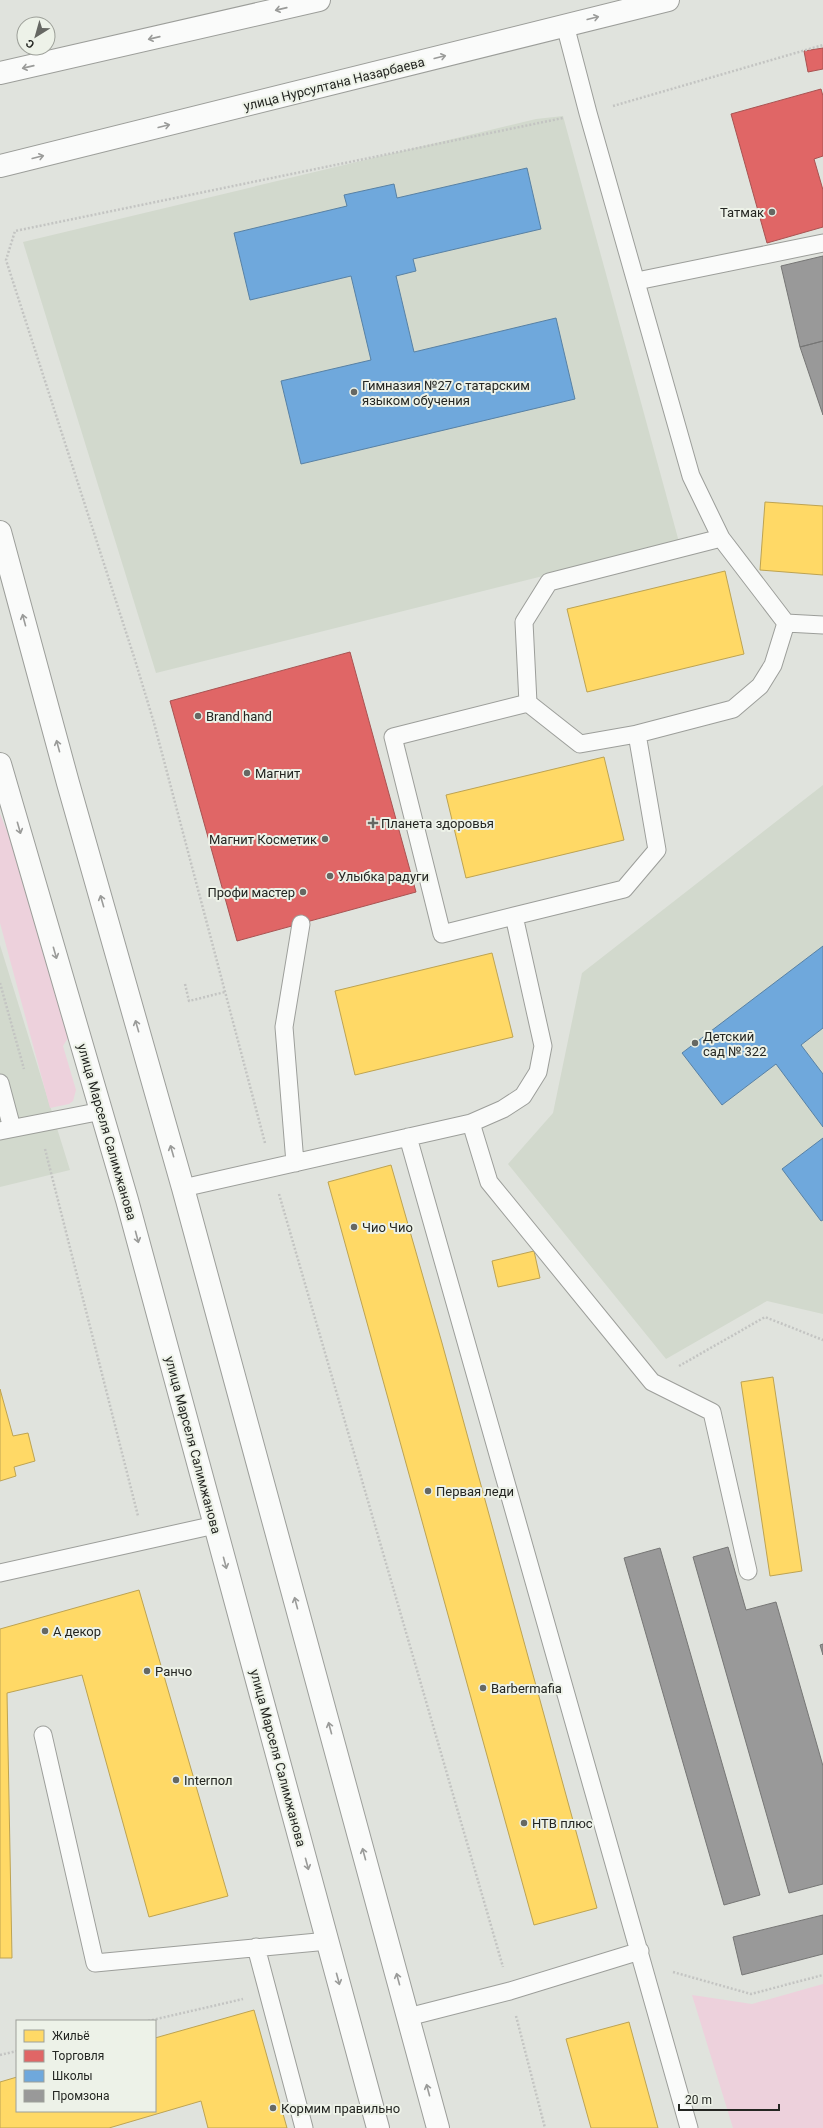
<svg xmlns="http://www.w3.org/2000/svg" width="823" height="2128" font-family="Roboto,sans-serif">
<style>
.built{fill:#d2d9cd}
.green{fill:#edd1dc}
.homes{fill:#ffd966;stroke:#bda352}
.shops{fill:#e06666;stroke:#a85352}
.schools{fill:#6fa8dc;stroke:#5881a4}
.industry{fill:#999;stroke:#767675}
.lines{fill:none;stroke-linecap:round;stroke-linejoin:round}
.lane-casing{stroke:#9c9e9a;stroke-width:19}
.secondary-casing{stroke:#9c9e9a;stroke-width:24}
.primary-casing{stroke:#9c9e9a;stroke-width:24}
.path{stroke:#c3c4c2;stroke-width:2.5;stroke-dasharray:2 2;stroke-linecap:butt}
.lane{stroke:#fafbfa;stroke-width:17}
.secondary{stroke:#fafbfa;stroke-width:22}
.primary{stroke:#fafbfa;stroke-width:22}
.oneway{stroke:#9a9b99}
.poi-dot{fill:#666863;stroke:#edf2e8;stroke-width:1.5}
.labels{text-anchor:middle;dominant-baseline:central;stroke-width:4;stroke-linejoin:round;paint-order:stroke}
.street-label{font-size:13px;fill:#242622;stroke:#edf2e8}
.poi-label{font-size:13px;fill:#242622;stroke:#edf2e8;text-anchor:start}
</style>
<rect width="100%" height="100%" fill="#e0e3dd"/>
<!-- built -->
<path class="built" d="M563,116L679,542L156,673L23,242L536,119Z
M823,785V1314L767,1301L666,1359L508,1164L553,1113L582,973Z
M0,945L70,1170L0,1187Z"/>
<!-- green -->
<path class="green" d="M0,814L37,904L71,1033L63,1046L76,1090L73,1101L69,1104L50,1108L0,923Z
M823,1984V2128H733L692,1995L752,2004Z"/>
<!-- homes -->
<path class="homes" d="M765,502L823,506V575L760,570Z
M725,571L744,654L587,692L567,609Z
M604,757L624,840L466,878L446,795Z
M492,953L513,1037L355,1075L335,991Z
M391,1165L442,1343L597,1908L534,1925L328,1182Z
M534,1251L540,1278L498,1287L492,1261Z
M773,1377L802,1571L770,1576L741,1382Z
M0,1389L13,1436L28,1433L35,1461L14,1467L16,1476L0,1481Z
M139,1590L228,1896L149,1917L82,1675L7,1693L12,1958H0V1629Z
M254,2010L287,2128H208L201,2101L109,2128H0V2082L17,2077V2111H155V2038Z
M629,2022L658,2128H591L566,2039Z"/>
<!-- shops -->
<path class="shops" d="M823,48V69L808,72L804,51Z
M821,89L823,96V156L814,159L823,190V227L767,243L731,114Z
M350,652L416,892L237,941L170,701Z"/>
<!-- schools -->
<path class="schools" d="M527,168L541,229L413,259L416,271L396,276L414,352L556,318L575,399L301,464L281,381L371,360L351,276L250,300L234,233L347,206L344,195L394,184L397,198Z
M823,946V1028L801,1045L823,1074V1127L776,1064L722,1105L682,1053Z
M823,1138V1220L821,1221L782,1169Z"/>
<!-- industry -->
<path class="industry" d="M823,256V341L800,347L781,266Z
M823,341V415L800,347Z
M728,1547L746,1610L776,1602L823,1766V1884L789,1893L693,1557Z
M660,1548L760,1895L724,1905L624,1558Z
M823,1644V1655L820,1645Z
M823,1915V1954L742,1975L733,1937Z"/>
<g class="lines">
<!-- lane casing -->
<g class="lane-casing">
<path id="lane" d="M565,25L588,113L691,476L721,538L786,623L823,625
M637,281L823,243
M528,703L580,744L637,734
M514,916L442,934L393,737L528,703L524,622L549,582L721,538
M0,1083L12,1128
M471,1123L489,1182L652,1382L712,1412L748,1571
M0,1131L102,1111
M408,1137L689,2128
M295,1163L284,1027L301,924
M183,1188L471,1123L503,1109L523,1096L538,1072L543,1046L514,916L624,889L657,850L637,734L733,709L760,686L773,665L786,623
M0,1573L215,1525
M43,1735L95,1963L328,1941
M256,1947L304,2128
M408,2017L510,1991L640,1951"/>
</g>
<!-- secondary casing -->
<g class="secondary-casing">
<path id="secondary" d="M0,73L319,0
M0,166L668,0"/>
</g>
<!-- primary casing -->
<g class="primary-casing">
<path id="primary" d="M0,532L68,783L183,1188L438,2128
M0,764L127,1200L378,2128"/>
</g>
<!-- path -->
<path class="path" d="M613,106L823,45
M0,983L24,1069
M185,984L189,1001L225,992
M265,1143L154,723L135,660L6,260L15,231L563,118
M45,1149L138,1516
M279,1194L503,1967
M679,1366L765,1317L823,1340
M673,1972L751,1994L823,1975
M516,2016L545,2128
M148,2021L243,1999
M0,2055L17,2051"/>
<!-- lane -->
<use href="#lane" class="lane"/>
<!-- secondary -->
<use href="#secondary" class="secondary"/>
<!-- primary -->
<use href="#primary" class="primary"/>
</g>
<!-- one-way arrows -->
<defs><path id="oneway-shaft" d="M-6 0H5M1.5-3L5.5 0L1.5 3" fill="none" stroke-width="1.6" stroke-linecap="round" stroke-linejoin="round"/></defs>
<g class="oneway">
<use href="#oneway-shaft" transform="translate(281 9) rotate(167)"/>
<use href="#oneway-shaft" transform="translate(593 18) rotate(-14)"/>
<use href="#oneway-shaft" transform="translate(154 38) rotate(167)"/>
<use href="#oneway-shaft" transform="translate(440 57) rotate(-14)"/>
<use href="#oneway-shaft" transform="translate(28 67) rotate(167)"/>
<use href="#oneway-shaft" transform="translate(164 126) rotate(-14)"/>
<use href="#oneway-shaft" transform="translate(38 157) rotate(-14)"/>
<use href="#oneway-shaft" transform="translate(24 620) rotate(-105)"/>
<use href="#oneway-shaft" transform="translate(58 746) rotate(-105)"/>
<use href="#oneway-shaft" transform="translate(19 828) rotate(74)"/>
<use href="#oneway-shaft" transform="translate(102 901) rotate(-106)"/>
<use href="#oneway-shaft" transform="translate(55 953) rotate(74)"/>
<use href="#oneway-shaft" transform="translate(137 1026) rotate(-106)"/>
<use href="#oneway-shaft" transform="translate(172 1151) rotate(-106)"/>
<use href="#oneway-shaft" transform="translate(137 1237) rotate(75)"/>
<use href="#oneway-shaft" transform="translate(225 1563) rotate(75)"/>
<use href="#oneway-shaft" transform="translate(296 1603) rotate(-105)"/>
<use href="#oneway-shaft" transform="translate(330 1728) rotate(-105)"/>
<use href="#oneway-shaft" transform="translate(364 1854) rotate(-105)"/>
<use href="#oneway-shaft" transform="translate(307 1864) rotate(75)"/>
<use href="#oneway-shaft" transform="translate(338 1979) rotate(75)"/>
<use href="#oneway-shaft" transform="translate(398 1979) rotate(-105)"/>
<use href="#oneway-shaft" transform="translate(428 2090) rotate(-105)"/>
</g>
<!-- markers -->
<g class="poi-dot">
<circle cx="772" cy="212" r="4"/>
<circle cx="354" cy="392" r="4"/>
<circle cx="198" cy="716" r="4"/>
<circle cx="247" cy="773" r="4"/>
<path d="M371 817h4v4h4v4h-4v4h-4v-4h-4v-4h4z"/>
<circle cx="325" cy="839" r="4"/>
<circle cx="330" cy="876" r="4"/>
<circle cx="303" cy="892" r="4"/>
<circle cx="695" cy="1043" r="4"/>
<circle cx="354" cy="1227" r="4"/>
<circle cx="428" cy="1491" r="4"/>
<circle cx="45" cy="1631" r="4"/>
<circle cx="147" cy="1671" r="4"/>
<circle cx="483" cy="1688" r="4"/>
<circle cx="176" cy="1780" r="4"/>
<circle cx="524" cy="1823" r="4"/>
<circle cx="273" cy="2108" r="4"/>
</g>
<g class="labels">
<!-- street labels -->
<g class="street-label">
<text transform="translate(334 84) rotate(-14)">улица Нурсултана Назарбаева</text>
<text transform="translate(107 1132) rotate(74)">улица Марселя Салимжанова</text>
<text transform="translate(193 1445) rotate(75)">улица Марселя Салимжанова</text>
<text transform="translate(278 1758) rotate(75)">улица Марселя Салимжанова</text>
</g>
<!-- poi labels -->
<g class="poi-label">
<text x="764" y="212" text-anchor="end">Татмак</text>
<text x="362" y="385">Гимназия №27 с татарским<tspan x="362" dy="15">языком обучения</tspan></text>
<text x="206" y="716">Brand hand</text>
<text x="255" y="773">Магнит</text>
<text x="381" y="823">Планета здоровья</text>
<text x="317" y="839" text-anchor="end">Магнит Косметик</text>
<text x="338" y="876">Улыбка радуги</text>
<text x="295" y="892" text-anchor="end">Профи мастер</text>
<text x="703" y="1036">Детский<tspan x="703" dy="15">сад № 322</tspan></text>
<text x="362" y="1227">Чио Чио</text>
<text x="436" y="1491">Первая леди</text>
<text x="53" y="1631">А декор</text>
<text x="155" y="1671">Ранчо</text>
<text x="491" y="1688">Barbermafia</text>
<text x="184" y="1780">Interпол</text>
<text x="532" y="1823">НТВ плюс</text>
<text x="281" y="2108">Кормим правильно</text>
</g>
</g>
<!-- legend -->
<rect x="16" y="2020" width="140" height="92" fill="#edf2e8" stroke="#9da099"/>
<rect x="24" y="2030" width="20" height="12" fill="#ffd966" stroke="#9da099"/>
<text x="52" y="2040" font-size="12" fill="#242622">Жильё</text>
<rect x="24" y="2050" width="20" height="12" fill="#e06666" stroke="#9da099"/>
<text x="52" y="2060" font-size="12" fill="#242622">Торговля</text>
<rect x="24" y="2070" width="20" height="12" fill="#6fa8dc" stroke="#9da099"/>
<text x="52" y="2080" font-size="12" fill="#242622">Школы</text>
<rect x="24" y="2090" width="20" height="12" fill="#999999" stroke="#9da099"/>
<text x="52" y="2100" font-size="12" fill="#242622">Промзона</text>
<!-- north arrow -->
<g transform="translate(36 36) rotate(217)"><circle r="19" fill="#edf2e8" stroke="#9da099"/>
<path d="M0-3L7 15L0 10L-7 15Z" fill="#666863"/>
<text y="-6" font-size="11" font-weight="bold" text-anchor="middle" fill="#242622">С</text>
</g>
<!-- scale -->
<path d="M679 2104v6h100v-6" fill="none" stroke="#242622" stroke-width="2"/>
<text x="685" y="2104" font-size="12" fill="#242622" stroke="#edf2e8" stroke-width="3" paint-order="stroke">20 m</text>
</svg>
